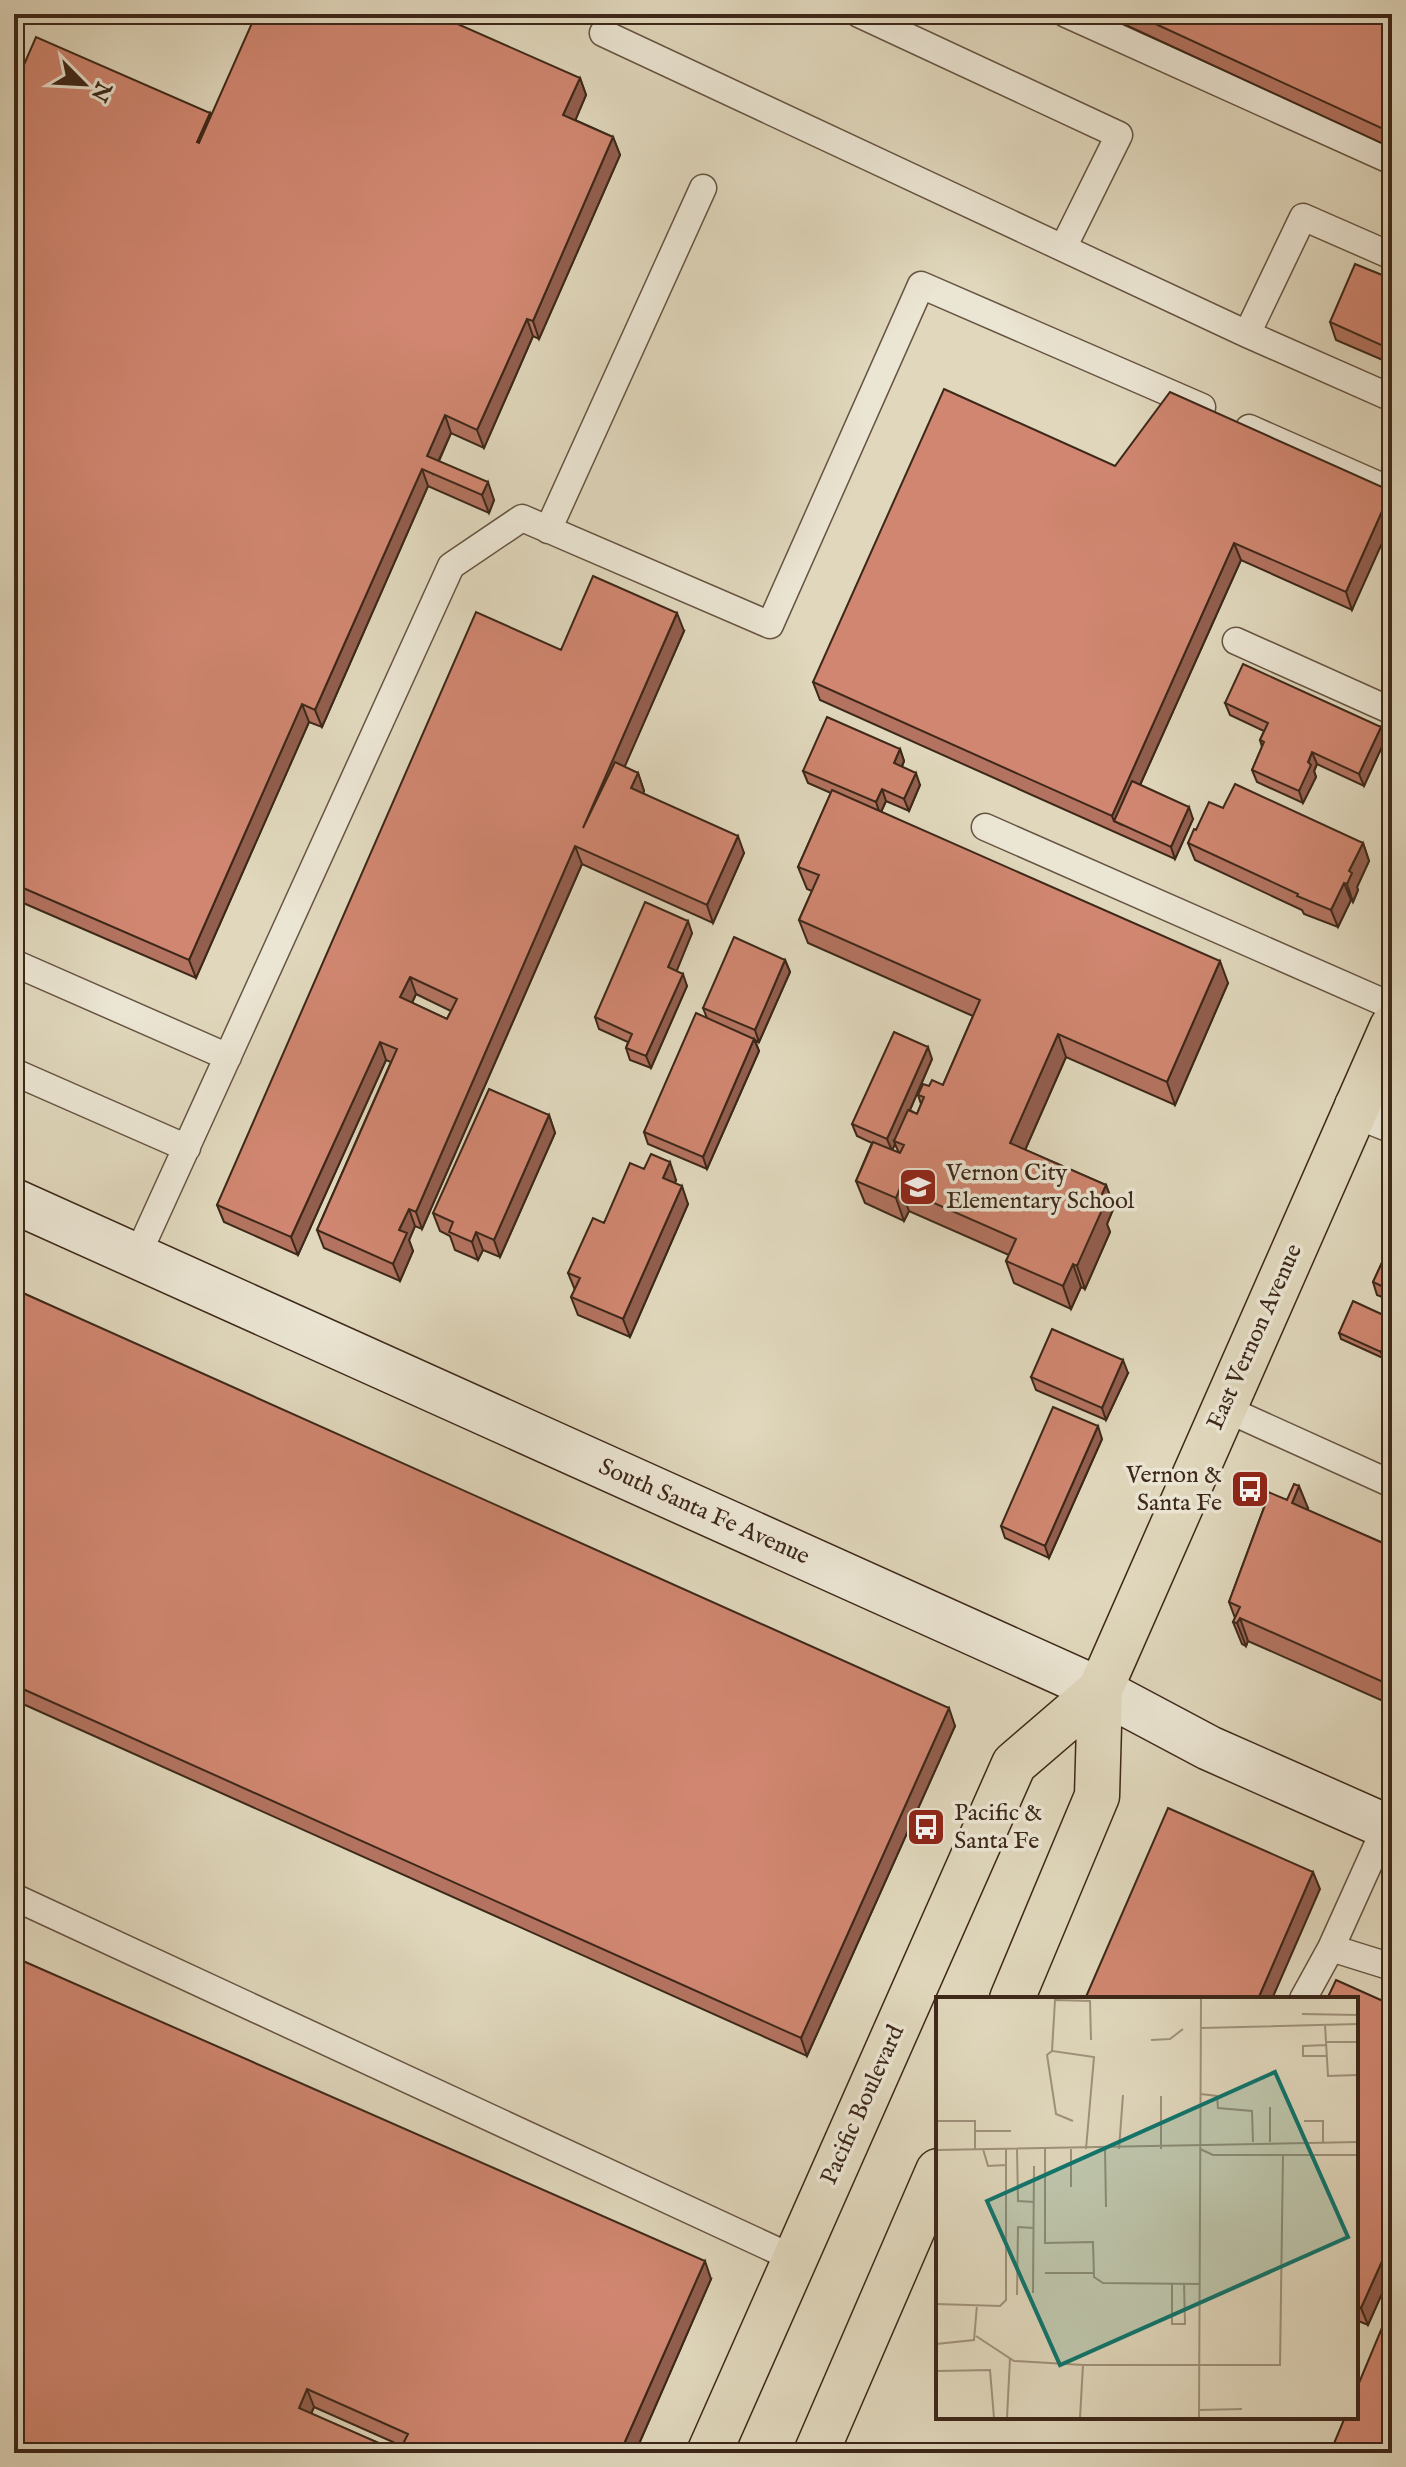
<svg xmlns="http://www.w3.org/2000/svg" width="1406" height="2467" font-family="'IM FELL English',serif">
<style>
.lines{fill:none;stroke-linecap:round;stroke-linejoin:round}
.lane-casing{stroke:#665442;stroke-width:29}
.street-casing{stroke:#665442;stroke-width:47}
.secondary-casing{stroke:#3d2819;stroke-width:47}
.primary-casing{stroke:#3d2819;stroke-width:47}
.lane{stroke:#ebe5d3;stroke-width:26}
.street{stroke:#ebe5d3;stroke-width:44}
.secondary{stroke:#ebe5d3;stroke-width:44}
.primary{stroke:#e0d7bc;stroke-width:44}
.wall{fill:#b37360;stroke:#3d2819;stroke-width:2;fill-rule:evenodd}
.shaded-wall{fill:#925e4e;stroke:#3d2819;stroke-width:2}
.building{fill:#d08670;stroke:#3d2819;stroke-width:2;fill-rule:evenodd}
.labels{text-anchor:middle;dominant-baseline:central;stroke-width:7;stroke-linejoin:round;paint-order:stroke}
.poi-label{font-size:24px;fill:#3d2819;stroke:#ebe5d3;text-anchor:start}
.street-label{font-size:24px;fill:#3d2819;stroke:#ebe5d3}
.inset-road{fill:none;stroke:#9f917b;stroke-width:2}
.view{fill:#0f766e;fill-opacity:0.15;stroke:#0f766e;stroke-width:4}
.inset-edge{fill:none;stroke:#3d2819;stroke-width:4}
</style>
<rect width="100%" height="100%" fill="#e0d7bc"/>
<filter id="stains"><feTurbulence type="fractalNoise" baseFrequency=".0025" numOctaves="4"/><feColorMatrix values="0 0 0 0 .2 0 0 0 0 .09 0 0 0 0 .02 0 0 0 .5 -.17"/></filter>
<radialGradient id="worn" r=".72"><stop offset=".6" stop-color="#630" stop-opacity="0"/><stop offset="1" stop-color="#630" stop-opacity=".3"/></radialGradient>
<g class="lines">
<!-- lane casing -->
<g class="lane-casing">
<path id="lane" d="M859,14L1119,135L1063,248
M1066,14L1392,161
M603,33L1247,334L1392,398
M1247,334L1303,217L1392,256
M1249,428L1392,491
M548,530L703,188
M1236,641L1392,711
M985,827L1392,1006
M14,963L228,1057
M14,1072L187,1148
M137,1256L451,566L522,518L770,625L921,285L1202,407
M1224,1408L1392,1484
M14,1897L795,2259
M1331,1948L1386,1826
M1303,1999L1331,1948L1392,1967"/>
</g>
<!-- street casing -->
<g class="street-casing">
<path id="street" d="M1357,1106L1392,1120"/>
</g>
<!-- secondary casing -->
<g class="secondary-casing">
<path id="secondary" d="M14,1201L1100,1690L1209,1748L1392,1829"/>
</g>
<!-- primary casing -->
<g class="primary-casing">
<path id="primary" d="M1012,1999L1097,1796L1100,1690L1392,1027
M709,2453L1014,1764L1100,1690
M816,2453L938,2171"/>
</g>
<!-- lane -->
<use href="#lane" class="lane"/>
<!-- street -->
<use href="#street" class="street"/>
<!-- secondary -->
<use href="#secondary" class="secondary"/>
<!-- primary -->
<use href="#primary" class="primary"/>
</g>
<!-- wall -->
<path class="wall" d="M1102,14H1392V148Z
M580,78L586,95L575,120L613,137L620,155L539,339L533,336L484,448L451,433L439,461L494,500L489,513L428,486L322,727L309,722L196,978L14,899V79L210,113L211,116Z
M1392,279V364L1336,340L1330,322Z
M1115,466L1391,491L1352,610L1241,560L1140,785L1193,819L1175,859L820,700L813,682Z
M684,631L624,767L638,773L644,791L643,793L744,853L713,923L582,864L422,1229L415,1226L409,1240L413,1251L400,1281L324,1248L317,1230L391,1062L386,1060L298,1255L224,1222L217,1205L561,650ZM416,994L451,1011L447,1019L412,1003Z
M1225,703L1381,727L1385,740L1364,786L1317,764L1314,771L1316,777L1303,803L1257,782L1252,770L1262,747L1260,740L1264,731L1230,715Z
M900,749L904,761L902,767L920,785L909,811L886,801L881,812L1228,983L1175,1105L1066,1057L1025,1150L1106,1185L1114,1207L1107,1224L1110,1232L1085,1289L1081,1287L1071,1309L1014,1283L1006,1261L1009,1255L909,1211L904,1221L865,1203L856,1181L872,1143L857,1136L852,1124L932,1059L910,1110L917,1114L921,1104L918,1095L929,1086L943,1085L973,1016L808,943L799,920L812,891L807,889L798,867L831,793L808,783L803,771ZM895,1144L899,1153L892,1150Z
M1223,808L1363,843L1369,861L1357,887L1358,890L1353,902L1351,900L1338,927L1304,914L1302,910L1195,860L1188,843L1196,830Z
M692,933L676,971L687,986L651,1068L630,1060L626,1048L628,1042L599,1029L595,1017Z
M785,960L790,972L759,1042L755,1040L759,1051L707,1169L648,1144L644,1132L707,1018L703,1008Z
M549,1115L555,1133L500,1257L483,1250L478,1260L455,1250L450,1236L440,1231L433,1213Z
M644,1169L676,1180L675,1183L688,1204L630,1337L578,1315L571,1297L575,1290L568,1273L604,1223Z
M1392,1241V1301L1377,1295L1373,1282Z
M14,1289L955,1726L807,2056L14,1700Z
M1392,1319L1383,1358L1341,1339L1339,1333Z
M1128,1373L1106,1420L1036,1390L1031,1377Z
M1102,1439L1049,1558L1005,1538L1001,1526Z
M1264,1496L1287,1500L1308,1508L1307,1510L1392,1547V1705L1248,1641L1246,1646L1242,1644L1233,1622L1235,1618L1229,1602L1266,1502Z
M1356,1999L1392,2005V2271L1368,2325L1356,2320Z
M711,2279L635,2453H14ZM314,2407L402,2446L399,2452L311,2414Z"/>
<!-- shaded-wall -->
<path class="shaded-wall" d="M580,78L586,95L570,133L563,115Z
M210,113L216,130L203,160L197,142Z
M613,137L620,155L539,339L533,321Z
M527,319L533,336L484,448L477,430Z
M445,415L451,433L433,473L427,456Z
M422,469L428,486L322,727L315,710Z
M488,482L494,500L489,513L482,495Z
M1391,491L1392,521L1352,610L1346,592Z
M1234,543L1241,560L1122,825L1114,821L1112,816Z
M677,613L684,631L590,846L583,828Z
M302,704L309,722L196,978L189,960Z
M1381,727L1385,740L1364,786L1359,774Z
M900,749L904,761L898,775L894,763Z
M1312,752L1317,764L1314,771L1316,777L1303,803L1299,791Z
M638,773L644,791L638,805L631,788Z
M916,773L920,785L909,811L904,799Z
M882,789L886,801L880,814L876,802Z
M1189,807L1193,819L1175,859L1171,847Z
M738,836L744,853L713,923L707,905Z
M1363,843L1369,861L1357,887L1358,890L1353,902L1347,884L1349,871Z
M575,846L582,864L422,1229L416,1212Z
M1344,883L1351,900L1338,927L1331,910Z
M688,921L692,933L673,980L668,967Z
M785,960L790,972L759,1042L755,1030Z
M1220,961L1228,983L1175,1105L1167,1082Z
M683,974L687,986L651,1068L646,1056Z
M410,977L416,994L406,1015L400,997Z
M1058,1034L1066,1057L1018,1166L1010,1143Z
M754,1039L759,1051L707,1169L703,1157Z
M380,1042L386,1060L298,1255L291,1237Z
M928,1047L932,1059L896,1142L894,1141L895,1144L892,1151L887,1139Z
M549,1115L555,1133L500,1257L494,1240Z
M670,1162L676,1180L669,1196L663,1178Z
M1106,1185L1114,1207L1107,1224L1110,1232L1085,1289L1077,1266L1096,1207Z
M682,1186L688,1204L630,1337L623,1319Z
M900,1188L909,1211L904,1221L896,1198Z
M409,1209L415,1226L409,1240L413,1251L400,1281L393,1264L399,1230Z
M476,1232L483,1250L478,1260L472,1242Z
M1073,1264L1081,1287L1071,1309L1063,1286Z
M1392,1327V1339L1383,1358L1381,1352Z
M1123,1360L1128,1373L1106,1420L1102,1408Z
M1098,1426L1102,1439L1049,1558L1045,1546Z
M1299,1486L1308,1508L1300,1525L1292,1503Z
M1240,1618L1248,1641L1246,1646L1237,1623Z
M949,1708L955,1726L807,2056L801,2038Z
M1313,1872L1320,1889L1272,1999H1258Z
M1392,2239V2271L1368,2325L1361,2308Z
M705,2261L711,2279L635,2453H620Z
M307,2389L314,2407L305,2426L299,2408Z"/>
<!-- building -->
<path class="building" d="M256,14H435L580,78L563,115L613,137L533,321L527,319L477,430L445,415L427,456L488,482L482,495L422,469L315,710L302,704L189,960L14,884V79L20,66L23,67L36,37L210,113L197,142L199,143Z
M1134,14H1392V133Z
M1355,264L1392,279V345L1390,349L1330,322Z
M944,389L1115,466L1170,392L1391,491L1346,592L1234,543L1112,816L813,682Z
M593,576L677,613L583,828L615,762L638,773L631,788L738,836L707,905L575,846L416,1212L409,1209L399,1230L407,1233L393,1264L317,1230L397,1049L380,1042L291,1237L217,1205L476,612L561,650ZM410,977L457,999L447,1019L400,997Z
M1243,664L1381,727L1359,774L1312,752L1308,762L1311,765L1299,791L1252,770L1264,742L1260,740L1268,723L1225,703Z
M827,717L900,749L894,763L916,773L904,799L882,789L876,802L803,771Z
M1132,781L1189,807L1171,847L1114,821Z
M1235,784L1363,843L1349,871L1352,873L1347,884L1344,883L1331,910L1297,896L1298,894L1188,843L1194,829L1196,830L1209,802L1223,808Z
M832,790L1220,961L1167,1082L1058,1034L1010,1143L1106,1185L1096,1207L1102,1210L1077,1266L1073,1264L1063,1286L1006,1261L1016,1239L900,1188L896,1198L856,1181L873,1142L900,1153L904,1145L894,1141L908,1110L917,1114L924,1097L918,1095L923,1084L929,1086L932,1080L943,1085L980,1000L799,920L819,875L798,867Z
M645,902L688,921L668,967L683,974L646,1056L626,1048L632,1034L595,1017Z
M734,937L785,960L755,1030L703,1008Z
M696,1013L754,1039L703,1157L644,1132Z
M894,1032L928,1047L887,1139L852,1124Z
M489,1089L549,1115L494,1240L476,1232L472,1242L449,1232L453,1222L433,1213Z
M651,1154L670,1162L663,1178L682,1186L623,1319L571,1297L580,1278L568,1273L593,1218L604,1223L630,1163L644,1169Z
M1392,1241V1291L1373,1282Z
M14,1289L949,1708L801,2038L14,1685Z
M1353,1301L1392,1319V1327L1381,1352L1339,1333Z
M1052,1329L1123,1360L1102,1408L1031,1377Z
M1053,1407L1098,1426L1045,1546L1001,1526Z
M1294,1484L1299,1486L1292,1503L1392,1547V1686L1240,1618L1237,1623L1233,1622L1240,1607L1229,1602L1268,1497L1264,1496L1266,1491L1287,1500Z
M1168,1808L1313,1872L1258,1999H1085Z
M14,1957L705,2261L620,2453H14ZM307,2389L408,2434L399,2452L299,2408Z
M1336,1980L1392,2005V2239L1361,2308L1356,2305V1999H1327Z
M1392,2304V2453H1330L1345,2417H1356V2390Z"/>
<!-- icons -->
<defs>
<g id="school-square" transform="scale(2)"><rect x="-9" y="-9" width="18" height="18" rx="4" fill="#8f2418" stroke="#ebe5d3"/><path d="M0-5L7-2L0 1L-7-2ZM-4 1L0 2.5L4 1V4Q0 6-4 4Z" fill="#fff"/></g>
<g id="bus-square" transform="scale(2)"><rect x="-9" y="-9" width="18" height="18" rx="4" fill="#8f2418" stroke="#ebe5d3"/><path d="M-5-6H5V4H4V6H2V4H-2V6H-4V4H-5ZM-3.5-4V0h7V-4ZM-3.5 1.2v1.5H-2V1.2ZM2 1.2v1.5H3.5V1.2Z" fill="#fff"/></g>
</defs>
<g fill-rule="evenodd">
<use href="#school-square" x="918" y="1187"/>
<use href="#bus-square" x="1250" y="1489"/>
<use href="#bus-square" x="926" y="1827"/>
</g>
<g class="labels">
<!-- poi labels -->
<g class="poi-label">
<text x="946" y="1173">Vernon City<tspan x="946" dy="28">Elementary School</tspan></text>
<text x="1222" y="1475" text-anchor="end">Vernon &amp;<tspan x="1222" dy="28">Santa Fe</tspan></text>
<text x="954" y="1813">Pacific &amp;<tspan x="954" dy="28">Santa Fe</tspan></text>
</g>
<!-- street labels -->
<g class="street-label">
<text transform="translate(1255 1337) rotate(-66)">East Vernon Avenue</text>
<text transform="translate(704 1512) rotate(24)">South Santa Fe Avenue</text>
<text transform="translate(863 2105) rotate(-66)">Pacific Boulevard</text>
</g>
</g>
<!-- overview -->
<g transform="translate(936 1997)">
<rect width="422" height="422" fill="#e0d7bc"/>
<path class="inset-road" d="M366,17L422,18M389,28L392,79L422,78M265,31L422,27M215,43L234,42L247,32M390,45H422M390,48L367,49V59H391M116,54L111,58L120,117L137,124M265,97L281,99L282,111L316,114L317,145M0,124H39V152M368,124H387V145M39,134H75M334,145V110M47,152L52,169L70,168M81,152L82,204L98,205M109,152V246L157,245L158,280L167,286L264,287M150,152L158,60L116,54L119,3L154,4L155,43M169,152L170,210M183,152L187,98M225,152V99M264,152L277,158H422M0,153L422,145M135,190V152M109,276H158M236,286V327H249L248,286M97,296L98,169M81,298L82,230L98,231M0,307L64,309L70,303V152M40,339L78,364L147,368M0,347L38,343L41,308M0,374L54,373L58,421M263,413L306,412M71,421L74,361M144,421L147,368H344L347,158M263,421L265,1"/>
<path class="view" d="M339,75L412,240L124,368L51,204Z"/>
<rect width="422" height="422" class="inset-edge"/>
</g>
<!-- margin -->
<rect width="1406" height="2467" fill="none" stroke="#e0d7bc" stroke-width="48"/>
<rect x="16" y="16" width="1374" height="2435" fill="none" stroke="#3d2819" stroke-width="4"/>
<rect x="24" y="24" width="1358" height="2419" fill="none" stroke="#3d2819" stroke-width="2"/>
<!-- north arrow -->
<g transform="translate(84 84) rotate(114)" stroke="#ebe5d3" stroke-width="6" paint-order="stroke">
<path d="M0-6L14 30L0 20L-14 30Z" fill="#3d2819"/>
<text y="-12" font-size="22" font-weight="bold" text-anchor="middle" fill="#3d2819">N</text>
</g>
<rect width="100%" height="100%" filter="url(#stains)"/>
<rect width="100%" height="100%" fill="url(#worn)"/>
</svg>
